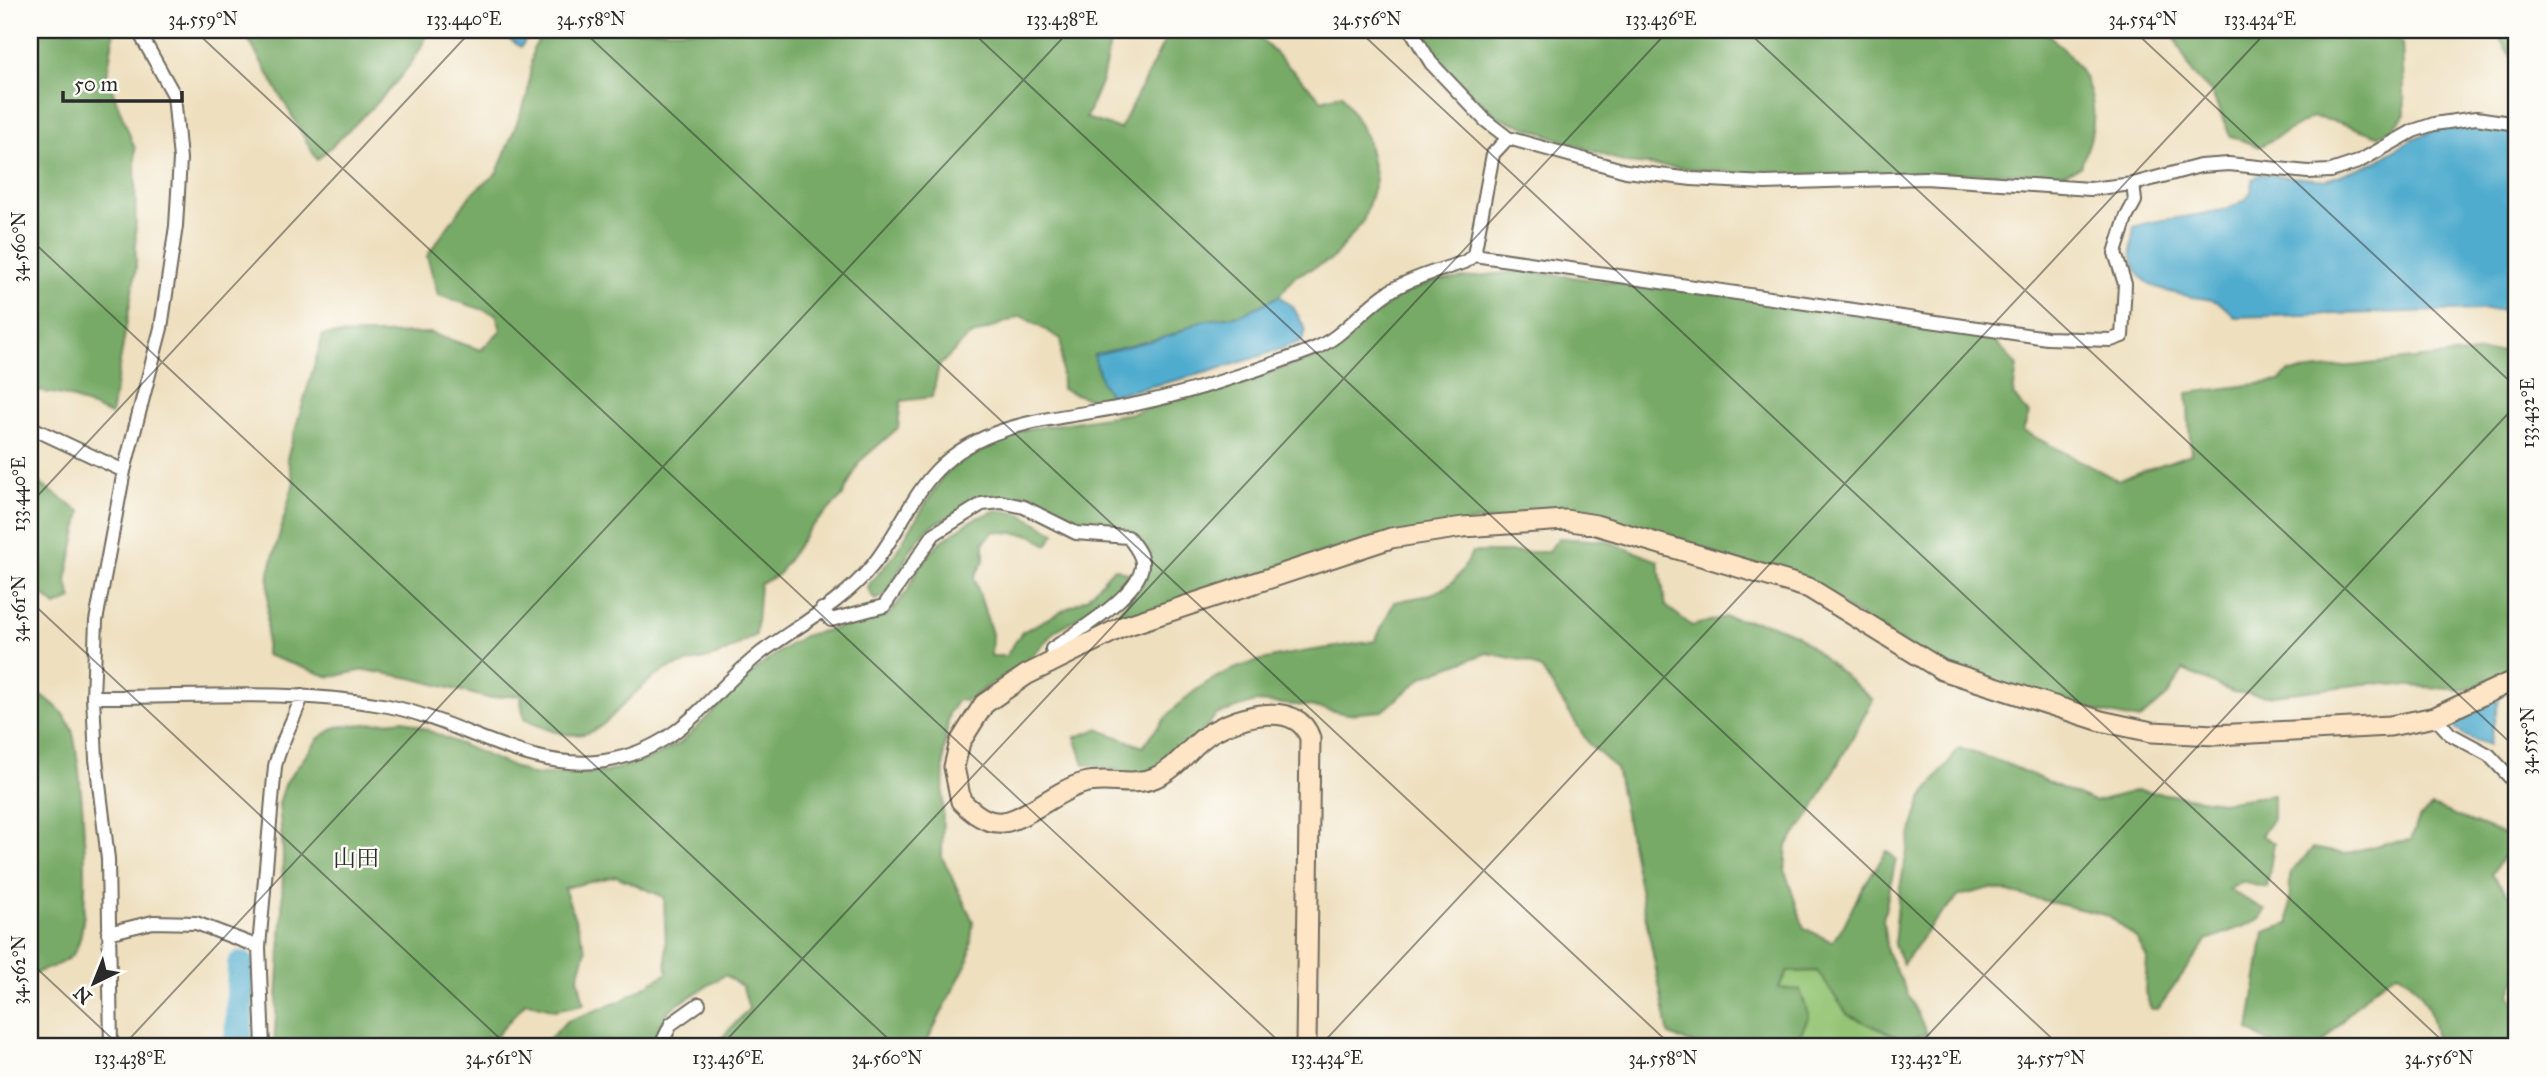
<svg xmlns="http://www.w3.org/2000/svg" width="2547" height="1077" font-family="'IM FELL Great Primer','Noto Serif JP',serif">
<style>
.green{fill:#94c574;stroke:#607850;stroke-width:2}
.forest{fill:#7a6;stroke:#516a48;stroke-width:2}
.water{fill:#50acce;stroke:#3e6c7c;stroke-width:2}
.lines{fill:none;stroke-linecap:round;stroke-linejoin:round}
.river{stroke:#50acce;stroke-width:28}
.street-casing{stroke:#6f6a5e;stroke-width:16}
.secondary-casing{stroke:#6f6a5e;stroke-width:23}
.street{stroke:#fff;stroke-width:12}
.secondary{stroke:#fde5c5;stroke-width:19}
.ticks{fill:none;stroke:#2b2b2b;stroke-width:2;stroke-opacity:0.45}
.labels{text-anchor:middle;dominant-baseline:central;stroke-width:5;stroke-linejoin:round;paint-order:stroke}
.neighbourhood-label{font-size:23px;fill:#2b2b2b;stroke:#fdfcf7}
.neatline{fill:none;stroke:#2b2b2b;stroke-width:2.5}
.ticks-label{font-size:18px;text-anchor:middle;fill:#2b2b2b}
</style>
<rect width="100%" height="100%" fill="#fdfcf7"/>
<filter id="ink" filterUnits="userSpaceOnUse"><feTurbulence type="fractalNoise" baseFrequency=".0143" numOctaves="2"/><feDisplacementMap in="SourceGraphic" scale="14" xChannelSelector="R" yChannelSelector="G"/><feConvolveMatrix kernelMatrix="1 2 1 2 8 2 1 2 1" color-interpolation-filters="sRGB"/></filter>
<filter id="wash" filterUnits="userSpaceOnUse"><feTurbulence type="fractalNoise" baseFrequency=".00686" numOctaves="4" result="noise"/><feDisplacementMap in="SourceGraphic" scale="28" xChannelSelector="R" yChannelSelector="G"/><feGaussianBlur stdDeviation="1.57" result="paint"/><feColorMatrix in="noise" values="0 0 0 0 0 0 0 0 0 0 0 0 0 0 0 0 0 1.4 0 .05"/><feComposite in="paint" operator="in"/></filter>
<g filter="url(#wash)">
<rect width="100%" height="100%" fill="#eedfbe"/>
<!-- green -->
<path class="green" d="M1818,971L1848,1015L1904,1040L1927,1033L1923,1047H1794L1809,1016L1777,989L1788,972Z"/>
<!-- forest -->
<path class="forest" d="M30,30H113L114,32L107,76L135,149L136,269L111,415L67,396L30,389Z
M243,30H428C418,71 349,129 317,160Z
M546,30H1113L1102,80L1086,118L1120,129L1170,30H1252L1322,100L1342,94L1367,138L1376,180L1363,222L1331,260L1295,276L1279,296L1241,315L1201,321L1173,335L1094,355L1102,383L1110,395L1094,401L1062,389L1061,339L1021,316L968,337L939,366L932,397L901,401L898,428L860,461L842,497L809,529L778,575L760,584L756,635C743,642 731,650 718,655C700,662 678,662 662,672C600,711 608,761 524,719L520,695L488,698L411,678L365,670L330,677L266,655L269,572L294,482L287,458L323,335L430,333L481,350L501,330L496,314L438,295L427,256L472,193L497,173L527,97L533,49Z
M1421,30H2043C2091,70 2108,109 2080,167L2065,173L1762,175L1626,163L1498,117L1478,101L1441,62Z
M2171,30H2389L2402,43L2405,114L2393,129L2378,136L2338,122L2313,117L2259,147L2230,136L2212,93L2192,73Z
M2494,30H2517V64L2514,61Z
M1520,271L1783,302L1995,341L2017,366L2013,395L2029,414L2023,431L2117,480L2191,454L2187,393L2280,381L2288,372C2365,366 2440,354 2517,350V676L2463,690L2372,683L2267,696L2233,692L2183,670L2168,695L2139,720L2065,705L1942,668L1812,586L1596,524L1479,520L1128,618L1117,613C1133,595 1151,579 1151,554L1127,532L1081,530L1025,501L988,495L928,528L911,549L887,594L875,600L867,587L894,555L943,476L967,455L993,440L1028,429L1132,413L1316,358L1399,296L1431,282Z
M30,477L81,512L66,580L72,599L56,606L30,583Z
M997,510L1021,514L1055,533L1047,545L1031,535L994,531L984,542V561L974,577L992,634L991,656H1006L1022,632L1087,598L1114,568L1128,573L1122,587L1100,605L1055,631L1030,658L966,701L958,700L949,713L944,750L942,857L973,921L969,959L924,1047H713L749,1009L743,987L725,975L669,1010L652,1047H541L567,1021L621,1001L667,973L664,897L616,876L564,888L586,950L578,977L584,1004L555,1010L526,1002L490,1043V1047H274L282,921L283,853L279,803L286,782L319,738L336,727L404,720L532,775L606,772L652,758L682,742L760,666L783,649L804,636L888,615L908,590L919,566L939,543L972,520Z
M1559,538L1607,541L1658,561L1666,606L1692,626L1725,617L1770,624L1797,635L1873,700L1811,813L1787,845L1785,871L1804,928L1832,942L1844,925L1862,888L1887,851L1896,859L1883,920L1887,952L1927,1033L1904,1040L1848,1015L1817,971L1788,972L1778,988L1800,990L1809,1016L1794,1047H1701L1669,1035L1616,768L1589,744L1542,670L1526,661L1487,653L1424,676L1383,711L1347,714L1309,706L1255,702L1216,715L1182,755L1142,776L1084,764L1075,737L1098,729L1143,747C1206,653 1274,658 1375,641L1394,602C1436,594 1454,593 1472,552H1547Z
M30,692C47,695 66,713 72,730C82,764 95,930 73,954C63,965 43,970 30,975Z
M1959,748L2007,764L2094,802L2138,790L2221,802L2273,795V819L2261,835L2274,843L2267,888L2241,882L2229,890L2265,910L2260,920L2207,940L2158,1009H2151L2145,992L2147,958L2137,939L2109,916L1991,888L1959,896L1932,924L1903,964L1894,945L1899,892L1910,836L1922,798Z
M2432,806L2515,839L2491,875L2517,904V980L2510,994L2517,1006V1047H2436C2435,1018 2425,988 2398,973C2366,989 2342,1021 2320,1047H2275L2249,1030L2264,932L2289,924L2290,873L2313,848L2344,854L2386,843L2411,840L2419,818Z"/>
<!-- water -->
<path class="water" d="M495,30H532L521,47Z
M2470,126L2517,133V309L2235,317C2230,312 2224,306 2218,302C2211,299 2200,298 2192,297C2146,288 2123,277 2134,227C2159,215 2234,218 2249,195C2252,191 2252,185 2253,179L2260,174L2326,180L2378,161L2412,139L2439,129Z
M1279,296L1293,307L1306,330L1302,341C1240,365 1176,382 1110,395L1102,383L1094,355L1173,335L1201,321L1241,315Z
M2500,695L2489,745L2464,736L2447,719Z"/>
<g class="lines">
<!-- river -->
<path class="river" d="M238,1047L241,965"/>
</g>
</g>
<g filter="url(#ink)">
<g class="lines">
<!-- street casing -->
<g class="street-casing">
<path id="street" d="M1411,30L1431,63L1486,121L1508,138L1626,171L1692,179L1765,183L1925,178L2090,189L2133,184L2200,166L2229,164L2308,172L2331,171L2358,162L2413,131L2434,124L2476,118L2517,124
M1474,255L2047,338L2111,340L2122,336L2125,284L2115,253L2126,218L2135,201L2133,184
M30,427L124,471
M822,609L831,620L884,606L934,534L982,504L1001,502L1024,507L1076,533L1128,537C1134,545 1143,555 1142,565C1141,594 1075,633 1052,649L1055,661
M93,697C192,698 291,688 388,706C460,720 529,773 605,761C685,747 705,696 762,652C798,626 844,601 872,566C897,536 910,498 937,470C989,416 1072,419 1141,403C1193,392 1261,369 1311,350C1344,338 1363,307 1392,290C1414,277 1441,270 1465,262L1474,255L1493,154L1508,138
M2435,717L2450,734L2489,755L2517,785
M108,933L153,922L196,923L259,947
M111,1047L108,859L96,759L93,697L96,621L124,471L161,328L176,226L180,159L174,95L138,30
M263,1047L259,947L275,766C281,741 294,720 302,696
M660,1047L671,1024L699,1004"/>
</g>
<!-- secondary casing -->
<g class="secondary-casing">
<path id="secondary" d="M1306,1047L1310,738C1297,699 1240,716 1212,732C1191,744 1179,768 1154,778C1132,787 1106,777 1084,783C1057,790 1025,820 1003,822C986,824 972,812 961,801L954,767L960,742L984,704L1026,675L1122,627L1391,538L1463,527L1565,520L1596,525L1809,588L1942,670L2101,721L2152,732L2215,735L2390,726L2435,717L2517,679"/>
</g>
<!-- street -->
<use href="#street" class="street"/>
<!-- secondary -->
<use href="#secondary" class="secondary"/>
</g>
</g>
<!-- ticks -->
<path class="ticks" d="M194,30L1285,1047M582,30L1673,1047M970,30L2061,1047M1358,30L2449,1047M1746,30L2517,749M2133,30L2517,388M30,239L897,1047M30,504L472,30M30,601L509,1047M30,962L121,1047M122,1047L1070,30M720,1047L1669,30M1319,1047L2268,30M1917,1047L2517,404M2516,1047L2517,1046"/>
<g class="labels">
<!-- neighbourhood labels -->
<g class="neighbourhood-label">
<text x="356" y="858">山田</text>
</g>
</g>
<!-- margin -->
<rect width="2547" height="1077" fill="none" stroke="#fdfcf7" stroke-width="77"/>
<!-- north arrow -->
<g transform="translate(94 983) rotate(223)" stroke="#fdfcf7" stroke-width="5" paint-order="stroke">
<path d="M0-5L12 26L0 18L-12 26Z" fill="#2b2b2b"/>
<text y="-10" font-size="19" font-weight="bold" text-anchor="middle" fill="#2b2b2b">N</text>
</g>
<!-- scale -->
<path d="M63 91v10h119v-10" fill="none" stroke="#2b2b2b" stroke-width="3.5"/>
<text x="74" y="91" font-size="21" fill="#2b2b2b" stroke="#fdfcf7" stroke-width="5" paint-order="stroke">50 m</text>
<rect x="38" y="38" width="2470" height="1000" class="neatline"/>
<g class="ticks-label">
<text x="203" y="25">34.559°N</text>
<text x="464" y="25">133.440°E</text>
<text x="591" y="25">34.558°N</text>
<text x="1062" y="25">133.438°E</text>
<text x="1367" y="25">34.556°N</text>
<text x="1661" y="25">133.436°E</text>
<text x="2143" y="25">34.554°N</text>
<text x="2260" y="25">133.434°E</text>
<text transform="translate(19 247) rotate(-90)" y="6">34.560°N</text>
<text transform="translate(2528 413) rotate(-90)" y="6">133.432°E</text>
<text transform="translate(19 494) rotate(-90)" y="6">133.440°E</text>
<text transform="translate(19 609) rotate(-90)" y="6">34.561°N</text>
<text transform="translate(2528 741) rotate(-90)" y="6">34.555°N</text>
<text transform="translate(19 970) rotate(-90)" y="6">34.562°N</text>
<text x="130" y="1064">133.438°E</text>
<text x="499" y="1064">34.561°N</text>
<text x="728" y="1064">133.436°E</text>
<text x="887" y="1064">34.560°N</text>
<text x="1327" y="1064">133.434°E</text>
<text x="1663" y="1064">34.558°N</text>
<text x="1926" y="1064">133.432°E</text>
<text x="2051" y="1064">34.557°N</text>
<text x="2439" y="1064">34.556°N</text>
</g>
</svg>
